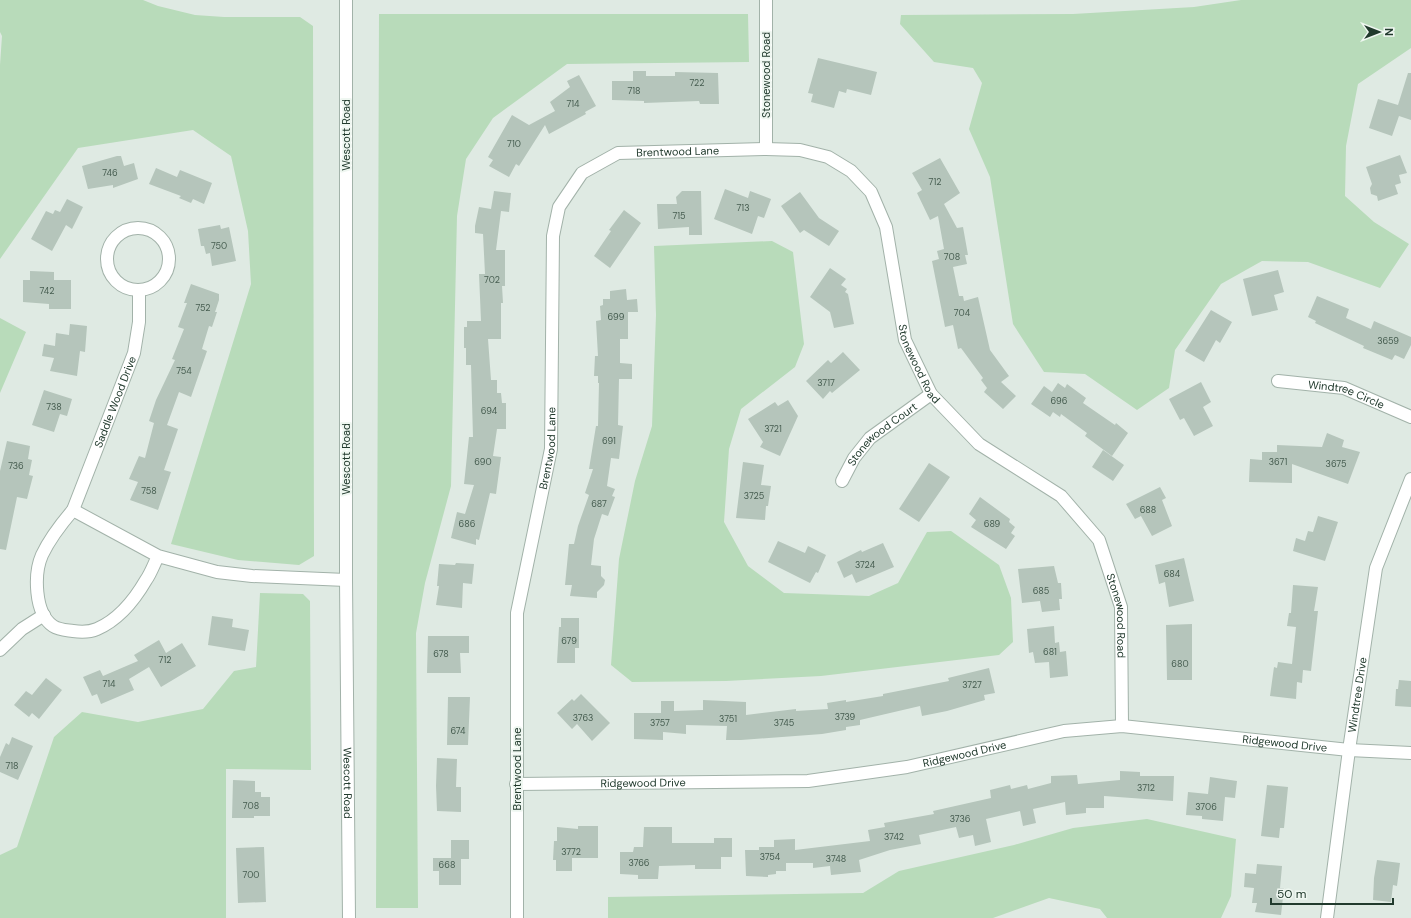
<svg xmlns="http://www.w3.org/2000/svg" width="1411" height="918" font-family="'DM Sans',sans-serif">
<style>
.green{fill:#b8dbba}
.building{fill:#b5c5bb}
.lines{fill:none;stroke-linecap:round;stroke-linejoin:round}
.minor-casing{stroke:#a2b2a9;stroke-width:14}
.tertiary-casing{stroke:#a2b2a9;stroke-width:14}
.minor{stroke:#fff;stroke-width:12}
.tertiary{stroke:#fff;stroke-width:12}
.labels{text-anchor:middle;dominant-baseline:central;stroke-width:4;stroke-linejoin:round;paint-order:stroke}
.number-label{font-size:9px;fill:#465d50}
.street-label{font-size:11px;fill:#213a2d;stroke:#eff7f1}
</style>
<rect width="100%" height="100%" fill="#dfeae3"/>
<!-- green -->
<path class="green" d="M0,0H143L158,6L195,15L224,17H300L313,26L314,556L299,565L238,560L171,544L251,284L248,231L231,156L193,130L78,148L0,259V65L2,36L0,32Z
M1241,0H1411V48L1358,84L1346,146L1345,196L1374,222L1409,244L1380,288L1308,262L1262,261L1221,284L1175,350L1169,388L1137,410L1085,374L1044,372L1013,324L990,177L969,129L982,83L973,68L934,62L900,24L901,15L1073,14L1194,7Z
M379,14H748L749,62L567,64L493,118L466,159L457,216L451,486L425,583L416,633L418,908H376Z
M772,241L793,252L804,344L795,367L741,409L729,449L724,522L748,566L784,593L869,596L898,583L927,532L951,531L999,565L1011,598L1013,642L999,655L821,676L726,681L632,682L611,665L619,559L635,481L652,426L656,315L654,246Z
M0,318L26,332L0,393Z
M260,593L303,594L310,601L311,770L226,769V918H0V855L17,847L54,737L82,712L138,722L203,709L234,671L256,667Z
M1147,819L1236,839L1231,896L1221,918H1107L1100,909L1049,898L993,918H608V897L863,893L899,871L1014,845L1073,828Z"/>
<!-- building -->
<path class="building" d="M818,58L877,72L871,95L847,89L846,93L839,91L834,108L811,102L813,94L808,93Z
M633,71H646V76H675V72L718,73L719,104H700L699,101L644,103V101L612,100V81H633Z
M1408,73H1411V120L1399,116L1392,136L1369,128L1378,99L1398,105Z
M579,75L596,106L585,112L586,114L549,134L545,125L519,166L516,164L509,177L489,166L493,160L488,157L512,115L529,125L555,111L550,102L570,87L567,81Z
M1400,155L1407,173L1399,175L1401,183L1395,185L1398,194L1378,201L1377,196L1371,194L1370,188L1372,184L1366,167Z
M117,156H121L124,166L134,163L138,179L113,188V185L88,189L82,166Z
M940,158L960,193L944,204L957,228L963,227L968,255H965L967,264L953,267L959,296H963L964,301L978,297L990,350L1009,376L1001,382L1016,396L1003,409L984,392L987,388L981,380L983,378L961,348L958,349L953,325L945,327L932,261L939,259L937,251L944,249L938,216L930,220L917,193L922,190L912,173Z
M156,168L177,177L180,170L212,183L204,204L193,199L191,203L179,198L181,196L149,184Z
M725,189L748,198L750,191L771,199L764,218L758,216L752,234L714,219Z
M494,191L511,193L509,212L501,211L496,250H505V286H502L503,303H501V339H488L491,380H497V393H501L502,403H506V429H497L493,456L501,457L496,494L490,493L479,540L476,539V545L451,538L457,512L465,514L474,485L464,484L469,437H473L471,365H466V348H464V327H467V321H481L479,274H485L483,234L475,233V226L479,207L491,209Z
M682,191H701L702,235H689V227L658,229L657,204H677L676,197Z
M800,192L819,218L839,231L829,246L804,230L800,233L781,206Z
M67,199L83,207L72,229L66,225L52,251L31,239L46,211L53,214L55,210L60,212Z
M624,210L641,223L610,268L594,256L611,231L609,230Z
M220,225L221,229L229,227L236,261L212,266L210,253L206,254L204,246H201L198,229Z
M830,268L846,279L841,285L847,289L845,292L848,294L854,324L834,328L830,312L810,297Z
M1278,270L1284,292L1274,295L1278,310L1252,316L1243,279Z
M30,271L54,272V280H71V309H49V304L23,302V280H30Z
M191,284L219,294V300L215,312H217L212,327L209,326L202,349L207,351L191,397L179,392L167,425L178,429L164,470L171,472L158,510L130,500L138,482L129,479L139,456L145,458L154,423L149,421L156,400L175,360L172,359L184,329L178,327L187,303H184Z
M626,289L627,300L637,299L638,312H628V339H620V363L632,364V379H619L618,425L623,426L619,459L611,458L607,486L615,489L612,496L615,497L608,516L602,514L594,539L591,565L601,566V576L605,580L604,585L597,592V598L570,596L572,585H565L569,544H574L578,526L589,495L585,493L593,469H589L596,426H598L599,383H598V376H594L595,356H598L596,321L601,320L600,306L603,305V299H610V291Z
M1317,296L1349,309L1346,318L1371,329L1374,321L1411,337V345L1404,359L1395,355L1392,360L1363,348L1364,346L1315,323L1316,321L1308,317Z
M1211,310L1232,322L1220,343L1216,340L1204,362L1185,351Z
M70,324L87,326L85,352L80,351L77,376L50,371L54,358L42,356L44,344L55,346L56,333L69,335Z
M843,352L860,370L832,393L830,391L823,399L806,381L828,360L831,363Z
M1201,382L1211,402L1203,407L1213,426L1194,436L1184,418L1180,420L1169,399Z
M1058,383L1065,388L1067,384L1086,398L1083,403L1115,425L1116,423L1128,433L1112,456L1085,436L1087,433L1061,414L1060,417L1053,412L1050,417L1031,404L1044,386L1052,392Z
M44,390L72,399L67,416L60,414L54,432L32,425Z
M788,400L798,416L780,456L760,447L763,442L748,419L775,402L778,406Z
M1327,433L1344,440L1342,447L1360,452L1348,484L1292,464V483L1249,482L1250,459L1262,460V452H1277V445L1322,447Z
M7,441L30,446L28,459L32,460L29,475L33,476L27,499L17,497L6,550L0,549V471Z
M1103,450L1124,465L1113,481L1092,467Z
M743,462L764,465L761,485L771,486L768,506H766L765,520L736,518Z
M929,463L950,477L919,522L899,509Z
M1160,487L1166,498L1162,500L1172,526L1152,536L1141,516L1135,519L1126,504Z
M980,497L1010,519L1009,522L1015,527L1011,533L1015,536L1006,549L971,527L976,520L969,514Z
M1318,516L1338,522L1325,561L1293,551L1296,538L1305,541L1308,531L1313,532Z
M778,541L805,553L808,546L826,555L818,573L816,572L810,583L768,562Z
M883,543L894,567L856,583L852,574L844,578L837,562L861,550L862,552Z
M1184,558L1194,601L1169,607L1165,582L1159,584L1155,565Z
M456,563L474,564L472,584L463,583L462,608L436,605L439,586H437L439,564L455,565Z
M1054,566L1058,583H1061L1062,599H1059L1060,610L1042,612L1040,601L1022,603L1018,569Z
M1293,585L1318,587L1314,611H1318L1311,671L1303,670L1302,683L1297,682L1296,699L1270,696L1274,667L1277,668L1278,662L1292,664L1296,627L1287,626L1289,613H1291Z
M212,616L233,619L232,627L249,630L245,651L208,645Z
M561,618H579V648H575V663H557L559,627H561Z
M1192,624V680H1167L1166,625Z
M1054,626L1055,643L1059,642L1060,652L1066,651L1068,676L1050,678L1049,662L1035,663L1033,652L1029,653L1027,629Z
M428,636H469V653H460L461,673H427Z
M159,640L166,653L182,643L196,666L161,687L149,667L129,679L134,690L101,704L97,694L92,696L83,677L100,670L103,676L138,661L134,655Z
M989,668L995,693L984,695L985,700L947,711L922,716L920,706L860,720V725L846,727V730L822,734L741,740H726L727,726L686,725V734L663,732V740L634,739V713H661V701H674V711L703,710V700L746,702V715L796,709V711L828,709L827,703L846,700V702L883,696V694L949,681L948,678Z
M46,678L62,690L39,719L32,713L29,717L14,705L26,691L32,695Z
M1399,680L1411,681V707L1395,706L1396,689H1398Z
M581,694L610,723L592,741L577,724L572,729L557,713L572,699L574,701Z
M448,697H470L468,745H447Z
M12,737L33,746L18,780L0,772V757L6,743L9,745Z
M437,758L457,759L456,787H461V812L437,811L436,786Z
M1120,771L1140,772V776H1174L1173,801L1104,796V808H1086V813L1066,815L1065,802L1033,809L1036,823L1023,826L1020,811L986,819L991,842L975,846L973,835L959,838L956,827L919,835L921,844L890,850L859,860L861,872L831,875L830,866L813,868V863H786V871H776V874L768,875V877L746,876L745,850H759V847H774V840L795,839V850L870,841L868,830L885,827L884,823L934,814L933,811L991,798L990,790L1010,785L1011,789L1027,785L1028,789L1051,783V776L1077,775L1078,784L1120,780Z
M1210,777L1237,781L1235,798L1225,797L1223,821L1202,819V816L1186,815L1188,792L1208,794Z
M233,780L255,781V792H261V797H270V816H254V818H232Z
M1267,785L1288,787L1284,828H1280L1279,838L1261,836Z
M578,826H598V858H572V871H556V860H553L554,841H557V827L578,829Z
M644,827H672V843H714V838H732V857H721V869H695V865L659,866L658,879H638V875L620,874V852H633L634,847H643Z
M451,840H469V859H461V885H439V871H433V858H451Z
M264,847L266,902L238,903L236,848Z
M1377,860L1400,863L1397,886L1393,885L1391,902L1373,900L1374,878Z
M1257,864L1282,866L1280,888H1284L1281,915L1255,912L1257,903H1252L1254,888L1244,887L1245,873L1256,874Z"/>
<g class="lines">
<!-- minor casing -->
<g class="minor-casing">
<g id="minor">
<path d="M766,0V149"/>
<circle cx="138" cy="259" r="31"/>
<path id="s1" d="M1278,381L1344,388L1411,417"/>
<path id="s2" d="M842,481L854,458L870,438L931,394"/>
<path id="s3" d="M73,510L134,353L139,322V291"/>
<path d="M158,556C154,564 151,573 146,580C135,599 118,620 97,629C90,632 80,632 73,631C66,630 59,630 53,626C34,613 34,573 42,555C50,538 61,524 73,510L158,556L217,572L252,576L346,580"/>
<path d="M0,650L22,629L44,615"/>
<path id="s4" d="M516,784L808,781L907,767L1064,731L1122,726L1349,750L1411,753"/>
<path id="s5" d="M517,918V613L551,449L553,236L559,207L582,173L618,153L766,149L800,150L828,157L851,171L871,192L886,227L905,340L931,394L979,444L1061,496L1099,540L1121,607L1122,726"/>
<path id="s6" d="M1327,918L1349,750L1376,568L1411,479"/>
</g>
</g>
<!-- tertiary casing -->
<g class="tertiary-casing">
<g id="tertiary">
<path id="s7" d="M346,0V580L349,918"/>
</g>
</g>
<!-- minor -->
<use href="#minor" class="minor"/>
<!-- tertiary -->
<use href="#tertiary" class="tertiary"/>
</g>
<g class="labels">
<!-- number labels -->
<g class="number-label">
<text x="697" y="83">722</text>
<text x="634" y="91">718</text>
<text x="573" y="104">714</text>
<text x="514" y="144">710</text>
<text x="110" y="173">746</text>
<text x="935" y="182">712</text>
<text x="743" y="208">713</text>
<text x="679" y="216">715</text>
<text x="219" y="246">750</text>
<text x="952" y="257">708</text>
<text x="492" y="280">702</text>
<text x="47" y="291">742</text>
<text x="203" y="308">752</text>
<text x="962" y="313">704</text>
<text x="616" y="317">699</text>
<text x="1388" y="341">3659</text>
<text x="184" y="371">754</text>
<text x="826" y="383">3717</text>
<text x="1059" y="401">696</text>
<text x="54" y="407">738</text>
<text x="489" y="411">694</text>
<text x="773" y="429">3721</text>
<text x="609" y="441">691</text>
<text x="483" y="462">690</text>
<text x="1278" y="462">3671</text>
<text x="1336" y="464">3675</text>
<text x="16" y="466">736</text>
<text x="149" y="491">758</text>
<text x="754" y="496">3725</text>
<text x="599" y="504">687</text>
<text x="1148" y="510">688</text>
<text x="467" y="524">686</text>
<text x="992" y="524">689</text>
<text x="865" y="565">3724</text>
<text x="1172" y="574">684</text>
<text x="1041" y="591">685</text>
<text x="569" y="641">679</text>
<text x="1050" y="652">681</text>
<text x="441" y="654">678</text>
<text x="165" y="660">712</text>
<text x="1180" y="664">680</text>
<text x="109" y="684">714</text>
<text x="972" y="685">3727</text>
<text x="845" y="717">3739</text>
<text x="583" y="718">3763</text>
<text x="728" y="719">3751</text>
<text x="660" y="723">3757</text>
<text x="784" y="723">3745</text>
<text x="458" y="731">674</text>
<text x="12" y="766">718</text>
<text x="1146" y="788">3712</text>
<text x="251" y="806">708</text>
<text x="1206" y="807">3706</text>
<text x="960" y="819">3736</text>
<text x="894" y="837">3742</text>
<text x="571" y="852">3772</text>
<text x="770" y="857">3754</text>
<text x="836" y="859">3748</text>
<text x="639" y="863">3766</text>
<text x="447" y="865">668</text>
<text x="251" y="875">700</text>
</g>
<!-- street labels -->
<g class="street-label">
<text transform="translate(766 75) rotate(-90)">Stonewood Road</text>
<text transform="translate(346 135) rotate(-90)">Wescott Road</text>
<text stroke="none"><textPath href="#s5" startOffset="857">Brentwood Lane</textPath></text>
<text stroke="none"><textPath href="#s5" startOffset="1244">Stonewood Road</textPath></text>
<text stroke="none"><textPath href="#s1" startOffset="70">Windtree Circle</textPath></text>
<text stroke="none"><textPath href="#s3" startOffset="116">Saddle Wood Drive</textPath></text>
<text stroke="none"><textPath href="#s2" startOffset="63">Stonewood Court</textPath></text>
<text stroke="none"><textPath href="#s5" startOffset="473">Brentwood Lane</textPath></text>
<text transform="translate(346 459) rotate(-90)">Wescott Road</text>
<text stroke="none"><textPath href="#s5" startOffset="1580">Stonewood Road</textPath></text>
<text stroke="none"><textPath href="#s6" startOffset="225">Windtree Drive</textPath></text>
<text stroke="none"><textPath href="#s4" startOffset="775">Ridgewood Drive</textPath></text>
<text stroke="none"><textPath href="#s4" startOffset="451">Ridgewood Drive</textPath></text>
<text transform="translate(517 769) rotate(-90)">Brentwood Lane</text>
<text stroke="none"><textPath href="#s7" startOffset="783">Wescott Road</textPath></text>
<text stroke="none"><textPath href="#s4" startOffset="127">Ridgewood Drive</textPath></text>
</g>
</g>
<!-- north arrow -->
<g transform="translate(1379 32) rotate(90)" stroke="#eff7f1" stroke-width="3" paint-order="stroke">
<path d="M0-3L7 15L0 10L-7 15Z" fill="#213a2d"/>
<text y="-6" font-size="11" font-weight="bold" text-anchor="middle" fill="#213a2d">N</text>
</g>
<!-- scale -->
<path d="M1271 898v6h122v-6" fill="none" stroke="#213a2d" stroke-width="2"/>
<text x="1277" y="898" font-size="12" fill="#213a2d" stroke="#eff7f1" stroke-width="3" paint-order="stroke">50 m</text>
</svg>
